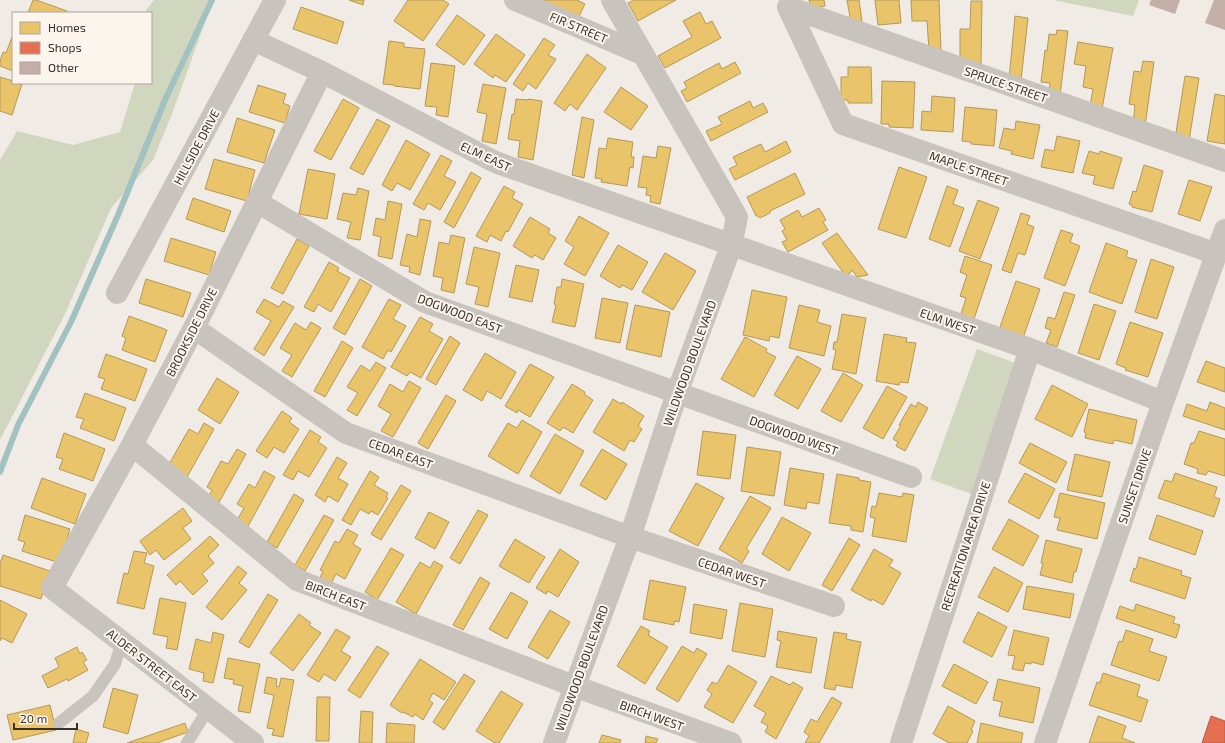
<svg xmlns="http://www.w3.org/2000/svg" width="1225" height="743" font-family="'Exo 2',sans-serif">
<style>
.green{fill:#d1d6bf}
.homes{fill:#e9c46a;stroke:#b59857}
.shops{fill:#e76f51;stroke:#b35c46}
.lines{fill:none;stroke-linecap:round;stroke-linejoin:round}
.stream{stroke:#a1c2c1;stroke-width:6}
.building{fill:#c3afa7}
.service{stroke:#c9c3be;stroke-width:12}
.minor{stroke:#c9c3be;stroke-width:22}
.labels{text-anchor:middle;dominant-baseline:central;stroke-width:4;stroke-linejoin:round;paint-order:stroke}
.street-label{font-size:12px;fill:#3b302b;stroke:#fbf5ee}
</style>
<rect width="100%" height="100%" fill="#f0ebe5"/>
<!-- green -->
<path class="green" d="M154,0H213L172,114L153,160L111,208L65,314L0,440V160L17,131L73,145L120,132L135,83H151V13H144Z
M1053,0H1139L1133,16Z
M977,349L1021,365L974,495L930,479Z"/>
<!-- homes -->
<path class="homes" d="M33,0H36L67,11V13H28Z
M349,0H364L363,5Z
M408,0H443L449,4L423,41L394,21Z
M544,0H577L585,4L577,20L542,3Z
M634,0H676L638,21L628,3Z
M809,0H824L825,6L811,9Z
M847,0H859L862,21L851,23Z
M875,0H899L901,23L878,25Z
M911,0H939L941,50L929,51L927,21H912Z
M971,1H982L981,64L960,60V29H970Z
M301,7L344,22L337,44L293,29Z
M700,12L706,24L712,21L721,38L665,68L658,56L692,37L683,21Z
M457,15L485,35L464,65L436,45Z
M1015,16L1028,18L1021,80L1009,79Z
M1057,30L1068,31L1060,95L1049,93L1050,83L1041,82L1045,50L1047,51L1049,34L1056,35Z
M496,34L525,55L506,82L495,75L493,78L474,64Z
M12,37H13V71L0,66V61L3,52L6,53Z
M544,38L555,45L548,55L556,59L536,89L528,83L523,91L513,84Z
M389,41L404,43V47L425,49L420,89L394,86V85L383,84Z
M1078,42L1113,48L1102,109L1090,106L1093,89L1083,87L1086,66L1074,64Z
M587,54L606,68L577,110L570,104L565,111L554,103Z
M1143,61L1154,62L1145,126L1133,124L1135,105L1129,104L1134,71L1141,72Z
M735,62L741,73L687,102L681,91L687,88L684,82L719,63L722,69Z
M431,63L455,66L448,117L436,115L437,107L425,106Z
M848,67H871L872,103H848V100H841V77H848Z
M1185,76L1199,78L1189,141L1175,139Z
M0,77L13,81V83L22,84L12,115L0,111Z
M882,81L915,82L913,128L889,127V124H881Z
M483,84L506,88L496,144L482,141L487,114L477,112Z
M258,85L286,94L283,103L290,106L285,123L249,112Z
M621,87L648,106L631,130L604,112Z
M1215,94L1225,96V144L1207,141Z
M932,96L955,98L953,132L921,130L922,111L931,112Z
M343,99L359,108L331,160L314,151Z
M516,99L528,100V99L542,101L533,160L518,157L520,141L508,139L512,114L514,115Z
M750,101L753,108L763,103L768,112L711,141L706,131L722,124L718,117Z
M965,107L997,110L994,146L971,144V142L962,141Z
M582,117L594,120L584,178L572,175Z
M237,118L275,130L264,163L227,152Z
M377,119L390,126L363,175L350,168Z
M1016,121L1040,125L1033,159L1011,154L1012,151L999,148L1004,128L1015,130Z
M1057,136L1080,141L1073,173L1041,167L1045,149L1054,151Z
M608,138L633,142L631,157H634L633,168L630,167L627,186L601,182L602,179L595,178L599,148L606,149Z
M406,140L430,154L410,190L397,183L392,191L382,185Z
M786,141L791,152L735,180L729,169L737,165L733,157L761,144L765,152Z
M658,146L671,148L660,204L650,202L651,196L646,195L647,188L638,187L643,156L656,158Z
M1089,151L1099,154L1100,151L1122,158L1113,189L1093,184L1095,176L1082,173Z
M441,155L452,161L444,176L456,182L440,210L428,203L424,210L413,204Z
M214,159L255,170L247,201L205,189Z
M1144,165L1163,171L1152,212L1132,207V205L1129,204L1133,191L1136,192Z
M899,167L927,177L906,238L878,229Z
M308,169L335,174L327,219L299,214Z
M471,172L481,178L454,228L444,222Z
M795,173L805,194L770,211V213L760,218L758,216H756L747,197Z
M1189,180L1212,187L1200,221L1178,214Z
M504,186L515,192L512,198L523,204L508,232L506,231L501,241L490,235L487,242L476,236Z
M947,186L958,190L953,204L964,208L950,247L929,239Z
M358,188L369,191L360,240L347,238L351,222L337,219L343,193L356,195Z
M193,198L231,211L224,232L186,219Z
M978,200L999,208L980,259L959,251Z
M388,201L402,204L392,259L378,256L381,237L373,235L376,218L385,220Z
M819,208L826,220L823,222L828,230L788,252L782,242L787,240L782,231L785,229L780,220L798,210L802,217Z
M1021,213L1030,216L1027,224L1034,227L1025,255L1018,253L1011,273L1002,270Z
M579,216L609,233L585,276L564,264L574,247L565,241Z
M530,217L550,229L548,233L556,238L543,260L535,255L532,258L513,246Z
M420,219L431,221L420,275L409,272L410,267L400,265L407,234L417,237Z
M1061,230L1073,234L1070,242L1080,246L1065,286L1044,278Z
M837,233L868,275L857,277L852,270L850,273L845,275L822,243Z
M451,235L465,238L454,293L441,290L443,278L433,276L439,242L449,244Z
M171,238L216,252L209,275L164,261Z
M297,239L309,246L283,294L271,288Z
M1106,243L1128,251L1126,257L1137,260L1122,304L1089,292Z
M618,245L648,262L632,290L622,285L620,288L600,276Z
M474,247L500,253L488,307L475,304L479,287L466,284Z
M665,253L696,271L673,310L642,292Z
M965,256L992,265L974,319L961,314L966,298L960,296L967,275L960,272Z
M1151,259L1174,267L1157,319L1135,312Z
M329,262L339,268L337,271L350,278L331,312L318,304L314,312L304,307Z
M516,265L539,270L532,302L509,297Z
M146,279L191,293L183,317L139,303Z
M360,279L372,286L345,335L333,328Z
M562,279L584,284L575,327L552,322L556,305L554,304L557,287H561Z
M1016,281L1040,289L1023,338L999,330Z
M752,290L787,297L779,338L770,336L769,341L743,335Z
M1064,292L1075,295L1057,347L1046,343L1051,330L1045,328L1048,317L1055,319Z
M602,298L628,303L620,343L595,338Z
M264,299L279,307L283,301L294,307L264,356L254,349L271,321L256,312Z
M389,299L401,305L393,319L406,326L391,352L388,350L383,359L362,347Z
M1094,304L1116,311L1099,360L1078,353Z
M635,305L670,312L661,357L626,349Z
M799,305L820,310L817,322L831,326L824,356L789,348Z
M842,314L866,318L856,374L832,369L836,350L833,349L834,342H837Z
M129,316L167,330L155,362L122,350L126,338L122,336Z
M420,317L433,324L429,331L443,339L421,378L410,372L407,376L391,367Z
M311,322L321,328L292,377L282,371L292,355L280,348L295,323L306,330Z
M1130,322L1163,333L1148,377L1125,370L1126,368L1116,364Z
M884,334L907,338L906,342L916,343L908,383L900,382L899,385L876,381Z
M450,336L460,343L436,385L426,379Z
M745,337L767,349L766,352L776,357L754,397L721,379Z
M342,341L353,348L325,397L314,391Z
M485,353L516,372L501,399L487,391L482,401L463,390Z
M106,354L147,369L135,401L101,389L105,379L98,377Z
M797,356L821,369L798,409L774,395Z
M1206,361L1225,368V392L1197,382Z
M376,362L386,368L357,416L347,410L358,393L347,387L361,365L370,371Z
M530,364L554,377L530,417L518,410L517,413L505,406Z
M843,373L863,385L841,422L821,411Z
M217,378L239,392L220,424L198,410Z
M409,381L421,388L393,437L381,431L391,414L378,406L390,384L403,392Z
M572,384L585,392L584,394L593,400L573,433L563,427L560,431L547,423Z
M1052,385L1088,404L1072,437L1035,419Z
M887,386L907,397L883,439L863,428Z
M85,393L126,408L114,441L80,428L84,419L76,417Z
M446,395L456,401L428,449L418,443Z
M613,399L621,404L622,402L644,416L638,426L642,429L634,442L630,440L624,451L593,432Z
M918,402L928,408L905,451L896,446L898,442L893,439L901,425H899L911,404L916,407Z
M1210,402L1225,408V430L1183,416L1187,404L1207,411Z
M1089,409L1137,420L1132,444L1114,440L1113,444L1085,438L1086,433L1084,432Z
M282,411L292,418L289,422L299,429L284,453L274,447L267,458L256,451Z
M522,420L542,432L518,474L488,456L508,423L517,428Z
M204,423L214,429L187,477L168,466L189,429L198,434Z
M310,430L321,437L318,442L327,448L309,477L298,471L293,480L283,475Z
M703,431L736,435L730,479L697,475Z
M1199,431L1225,439V476L1208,471L1206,475L1197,473L1198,469L1184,464L1191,443H1194Z
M64,433L105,449L93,481L59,469L63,459L56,457Z
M555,434L584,451L560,494L530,476Z
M1030,443L1067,462L1056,483L1019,463Z
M747,447L781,452L774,496L741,491Z
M237,449L246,454L218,504L208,498L212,490L207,487L221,461L228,464Z
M602,449L627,464L606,500L580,485Z
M1075,454L1110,462L1102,497L1067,490Z
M337,457L347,463L338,478L348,484L338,502L328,496L325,502L315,495Z
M790,468L824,474L819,504L807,502L806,509L784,505Z
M264,471L275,477L247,528L236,522L244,508L237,504L249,484L255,488Z
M370,471L379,477L374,485L388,493L386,497L388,498L378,515L371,511L369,514L360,509L351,525L342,520Z
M1025,473L1055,489L1039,519L1008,502Z
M1175,473L1217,487L1214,497L1220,499L1214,517L1158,498L1165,480L1172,482Z
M837,474L859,478V480L871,482L863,532L851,530V526L829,523Z
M42,478L86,494L75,524L31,508Z
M696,483L724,498L698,546L669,531Z
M401,485L411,491L381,540L371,534Z
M879,493L902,497L903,493L914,495L906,542L872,536L875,518L870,517L872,506L876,507Z
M1060,493L1105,503L1097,539L1057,530L1060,518L1054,517Z
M294,494L304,500L277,548L267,542Z
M750,496L771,508L746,549L749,551L742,563L719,549Z
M183,508L192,521L183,528L191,539L164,560L156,550L150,555L140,541Z
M478,510L488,515L460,564L450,558Z
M429,512L449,522L435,549L415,538Z
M25,515L70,529L60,563L22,551L25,542L18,540Z
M324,515L334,520L305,571L295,565Z
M1157,515L1203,531L1195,555L1149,539Z
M782,517L811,533L789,571L762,554Z
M1009,519L1039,536L1023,566L992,549Z
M347,529L358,535L353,544L361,549L345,579L336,574L330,586L319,580L323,571L320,570L335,541L339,543Z
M210,536L219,545L208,556L214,563L202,574L208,581L193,595L180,581L176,585L167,575Z
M849,538L860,545L832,591L822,585Z
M515,539L545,557L529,583L499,566Z
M1046,540L1082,549L1076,572H1074L1072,583L1040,575L1043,563H1041Z
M391,548L404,555L377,600L365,592Z
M560,549L579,562L558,597L548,591L546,594L536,588Z
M874,549L893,560L889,566L901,573L883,605L872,599L871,601L851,590Z
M134,551L147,553L144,563L154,566L144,609L117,603L124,573L128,574Z
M3,555L50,571L41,599L0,586V564Z
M1139,557L1182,571L1181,575L1191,578L1185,599L1130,581L1134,568L1136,569Z
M434,561L443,566L416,614L396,602L420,562L430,568Z
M238,566L247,573L239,583L247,590L222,620L206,607Z
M994,567L1023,583L1008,612L978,597Z
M480,577L490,583L463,630L453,625Z
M650,580L686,587L679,622L674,621V625L643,619Z
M1027,586L1074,594L1070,618L1023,609Z
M511,592L528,602L507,639L489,629Z
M268,594L278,600L249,648L239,642Z
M160,598L186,603L177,650L166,648L168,637L153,634Z
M0,600L27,614L12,643L2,638L0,641Z
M740,603L773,609L765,657L732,651Z
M694,604L727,610L722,639L690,633Z
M1136,604L1175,617L1173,623L1180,625L1176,638L1116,618L1120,606L1134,611Z
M550,610L570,622L548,659L528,647Z
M978,612L1007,627L992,657L963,642Z
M299,614L311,623L309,625L321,633L293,671L270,653Z
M641,626L650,631L648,635L668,647L645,684L617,666Z
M336,629L350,637L341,651L351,657L335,681L324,674L319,682L307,675Z
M1014,630L1049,638L1043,665L1031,662V664L1025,663L1023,671L1012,669L1015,656L1008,655Z
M1126,630L1153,639L1149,651L1167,657L1159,681L1111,665L1119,641L1122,642Z
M778,631L817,638L811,673L776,667L781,641L777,640Z
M213,632L224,635L213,683L203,681L204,673L189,669L196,639L211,643Z
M834,632L847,634L846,639L861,642L852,688L836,685L835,690L824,688Z
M377,646L389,653L360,698L348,690Z
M682,646L694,653L697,648L707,654L678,702L656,689Z
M77,647L80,654L82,652L87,660L83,662L88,670L68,681L67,679L48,688L42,676L59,667L55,658Z
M228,658L260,664L250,713L238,711L243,686L233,684L234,680L224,678Z
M420,659L456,682L444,700L433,693L429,700L433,703L423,720L415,714L413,717L403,712L402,713L390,705Z
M954,664L988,682L976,704L942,686Z
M728,665L757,682L733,723L704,707L712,694L707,690L712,682L717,684Z
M1103,673L1140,685L1137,696L1148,700L1141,722L1089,705L1097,682L1100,683Z
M464,674L475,681L444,730L433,722Z
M771,676L790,685L793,682L803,688L776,739L765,732L768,726L761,722L766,713L754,706Z
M267,677L277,679L276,686L279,687L281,678L294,680L283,737L272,735L274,729L267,728L274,695L264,693Z
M998,679L1040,688L1033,723L999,716L1002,702L993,700Z
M113,688L138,695L128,734L103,727Z
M501,691L523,704L499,743H495L476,731Z
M317,697H330L329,741H316Z
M832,697L842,703L819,743H805L809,736L804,732L811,719L817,722Z
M50,705L56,730L13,740L7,715Z
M948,706L975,721L971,730L973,731L967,743H949L933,734Z
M361,711L373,712L372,743H359Z
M1098,716L1126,726L1122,738L1135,743H1089Z
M185,723L188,732L157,743H127Z
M387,723L415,725L414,743H386Z
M981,723L1023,733L1021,743H977Z
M76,729L89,733L86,743H73Z
M602,735L621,740L620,743H599Z
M646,736L658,739L656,743H645Z"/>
<!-- shops -->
<path class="shops" d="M1211,716L1225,721V743H1202Z"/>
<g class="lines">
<!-- stream -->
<path class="stream" d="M0,472L18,425L71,322L118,215L165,100L212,0"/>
</g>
<!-- building -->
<path class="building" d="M1151,0H1180L1175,14L1149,5Z
M1214,0H1225V30L1205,23Z"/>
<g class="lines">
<!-- service -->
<path class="service" d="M59,723L93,696L115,664L122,641
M187,743L208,709"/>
<!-- minor -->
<path class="minor" d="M515,0L642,54
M788,7L843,124L1217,254
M788,7L1225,161
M253,40L322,72L495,162L1030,349L1163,402
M257,202L425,302L911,477
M117,293L275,0
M194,328L346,433L630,537L834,606
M132,445L297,580L574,686L731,743
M253,743L52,588L132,445L194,328L322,72
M554,743L630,537L677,393L731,246L737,217L612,0
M901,743L1030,349
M1045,743L1163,402L1225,230"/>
</g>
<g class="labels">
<!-- street labels -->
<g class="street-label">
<text transform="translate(579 27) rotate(23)">FIR STREET</text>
<text transform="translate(1006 84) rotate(19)">SPRUCE STREET</text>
<text transform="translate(196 147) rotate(-62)">HILLSIDE DRIVE</text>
<text transform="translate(486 156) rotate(25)">ELM EAST</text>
<text transform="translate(969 168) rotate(19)">MAPLE STREET</text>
<text transform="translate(460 313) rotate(21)">DOGWOOD EAST</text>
<text transform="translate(948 321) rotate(19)">ELM WEST</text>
<text transform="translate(191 332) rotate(-63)">BROOKSIDE DRIVE</text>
<text transform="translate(689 363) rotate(-70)">WILDWOOD BOULEVARD</text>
<text transform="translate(794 435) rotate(20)">DOGWOOD WEST</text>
<text transform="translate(401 453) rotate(20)">CEDAR EAST</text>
<text transform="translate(1134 486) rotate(-71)">SUNSET DRIVE</text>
<text transform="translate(965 546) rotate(-72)">RECREATION AREA DRIVE</text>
<text transform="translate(732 572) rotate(19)">CEDAR WEST</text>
<text transform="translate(336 595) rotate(21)">BIRCH EAST</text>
<text transform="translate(152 665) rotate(38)">ALDER STREET EAST</text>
<text transform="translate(581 668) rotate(-70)">WILDWOOD BOULEVARD</text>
<text transform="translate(652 715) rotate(20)">BIRCH WEST</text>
</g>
</g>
<!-- legend -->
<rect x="12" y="12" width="140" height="72" fill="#fbf5ee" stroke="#aea6a0"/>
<rect x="20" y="22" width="20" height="12" fill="#e9c46a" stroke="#aea6a0"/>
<text x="48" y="32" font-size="12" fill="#3b302b">Homes</text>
<rect x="20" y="42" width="20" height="12" fill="#e76f51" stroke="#aea6a0"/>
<text x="48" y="52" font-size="12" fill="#3b302b">Shops</text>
<rect x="20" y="62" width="20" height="12" fill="#c3afa7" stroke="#aea6a0"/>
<text x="48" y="72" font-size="12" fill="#3b302b">Other</text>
<!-- scale -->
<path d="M14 723v6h63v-6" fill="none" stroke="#3b302b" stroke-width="2"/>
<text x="20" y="723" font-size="12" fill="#3b302b" stroke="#fbf5ee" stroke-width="3" paint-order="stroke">20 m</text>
</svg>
